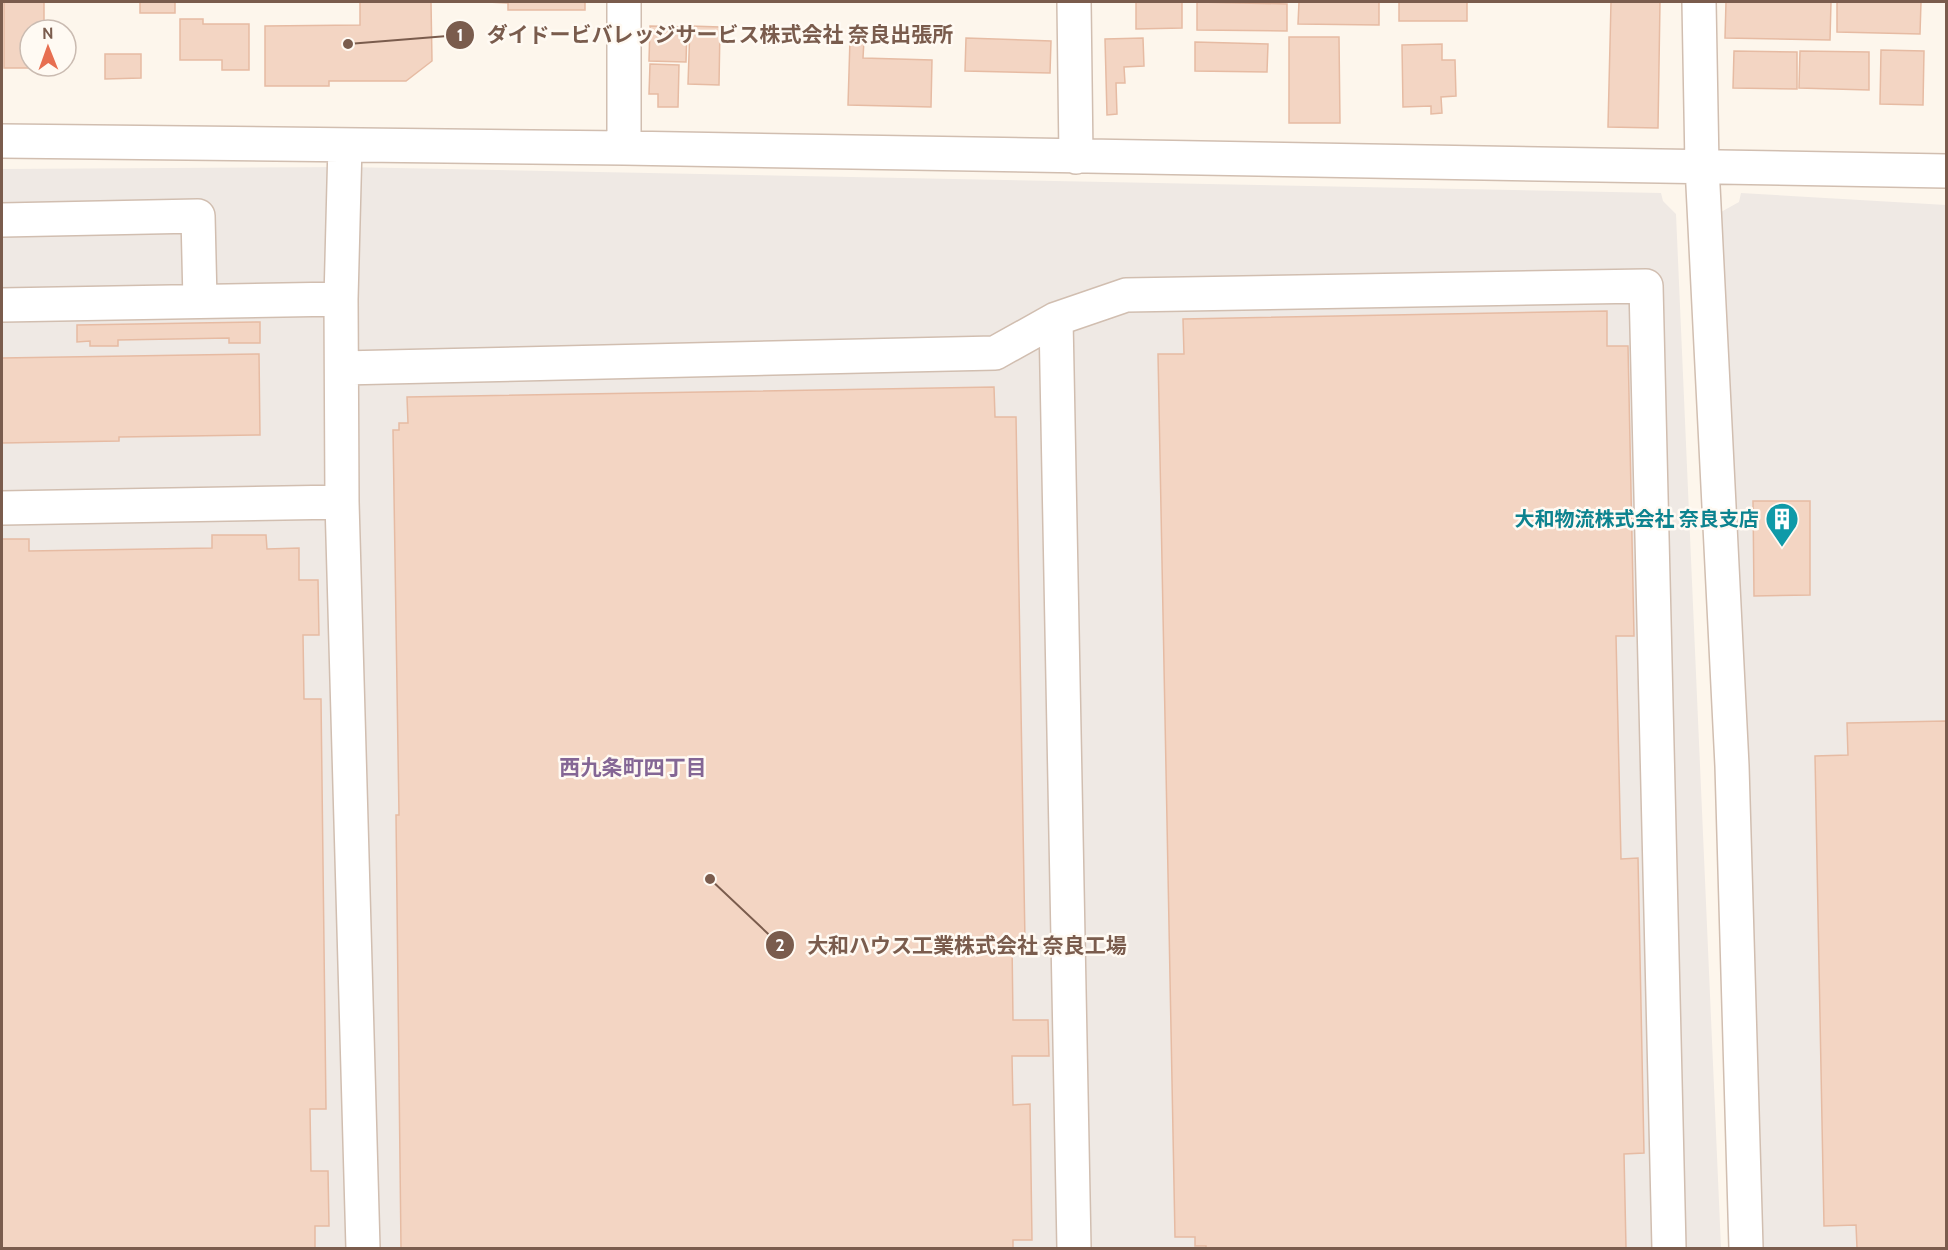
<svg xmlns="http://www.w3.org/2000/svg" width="1948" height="1250" font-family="Cabin,'Noto Sans JP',sans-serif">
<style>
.industrial{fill:#efe9e4}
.building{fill:#f3d5c3;stroke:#e6bba3;stroke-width:1.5}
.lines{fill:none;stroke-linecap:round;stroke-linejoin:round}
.minor-casing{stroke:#d1beb0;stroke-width:36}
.minor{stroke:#fff;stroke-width:33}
.labels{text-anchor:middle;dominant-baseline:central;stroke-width:5;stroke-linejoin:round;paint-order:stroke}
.culture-label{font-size:20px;font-weight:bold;fill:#0d838f;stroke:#fffaf3;text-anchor:end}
.neighbourhood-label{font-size:21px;font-weight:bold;fill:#846695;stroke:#fffaf3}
.leader{fill:none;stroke:#7a5c4d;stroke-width:2}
.callout-dot{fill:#7a5c4d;stroke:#fffaf3;stroke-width:2}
.mark-label{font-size:18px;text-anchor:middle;font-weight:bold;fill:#fff}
.callout-label{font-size:21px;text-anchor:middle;font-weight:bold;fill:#7a5c4d;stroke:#fffaf3;stroke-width:5;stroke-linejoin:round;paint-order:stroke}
</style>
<rect width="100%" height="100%" fill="#fdf6ec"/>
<!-- industrial -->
<path class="industrial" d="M345,167L1661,193L1663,201L1676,214L1721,1248H2V169Z
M1741,193L1946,205V1248H1763L1721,212L1739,202Z"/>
<!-- building -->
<path class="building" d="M4,2H44V30H30V66L44,68H4Z
M140,2H175V13H140Z
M360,2H431L432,61L406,81H329V86H265V26L360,25Z
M487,2H585V10H508V3Z
M1136,2H1182V28L1136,29Z
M1197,2L1287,4V31L1197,30Z
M1299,2H1379V25L1298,24Z
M1399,2H1467V21H1399Z
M1611,2H1660L1658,128L1608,127Z
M1726,2H1831L1830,40L1725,38Z
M1837,2H1921L1920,34L1837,32Z
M180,19H203V24H249V70H222V60H180Z
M650,26L687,27L686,62L649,61Z
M690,26L720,27L719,85L688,84Z
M1289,37H1339L1340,123H1289Z
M966,38L1051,41L1050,73L965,71Z
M1143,38L1144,66L1124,67L1125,83H1116L1117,114L1107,115L1105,39Z
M850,39L864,40L863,58L932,60L931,107L848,105Z
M1195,42L1268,44L1267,72L1195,71Z
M1442,44V60H1455L1456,96L1441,97L1442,113L1431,114V106L1403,107L1402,45Z
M1881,50L1924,51L1923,105L1880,104Z
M1734,51L1797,52V89L1733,88Z
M1800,51L1869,52V90L1799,88Z
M105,54H141V78L105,79Z
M650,64L679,65L678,107H658V94H649Z
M1607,311V346H1628L1634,636H1616L1621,859L1638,858L1644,1153L1624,1154L1626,1248H1206V1246H1195V1237H1175L1158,354H1184L1183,319Z
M260,322V343H229V338L118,340V346H90V341L77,342V325Z
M259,354L260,435L119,437V441L2,443V358Z
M994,387L995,417H1016L1025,942L1012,943L1013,1020H1048L1049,1056H1012L1013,1105L1030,1104L1032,1240H1013V1248H401L396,815H399L393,430H399V423H408L407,397Z
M1753,501H1810V595L1754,596Z
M212,535H266L267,549L299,548V580H318L319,635H303L304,699H321L326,1109H310L311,1171H328L329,1226H315V1248H2V539H29V551L212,548Z
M1946,721V1248H1857L1856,1225L1824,1226L1815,756L1848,755L1847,723Z"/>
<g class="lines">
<!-- minor casing -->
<g class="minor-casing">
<path id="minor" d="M624,2V148
M1074,2L1076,157
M1699,2L1702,166L1732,766L1746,1248
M2,141L624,148L1946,171
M2,220L198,216L200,301
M2,305L341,299
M1056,319L1074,1248
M342,368L995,353L1056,319L1126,295L1646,286L1669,1248
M342,502L341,299L345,145
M2,508L342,502L363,1248"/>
</g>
<!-- minor -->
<use href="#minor" class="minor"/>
</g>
<!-- icons -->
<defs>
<g id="building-pin" transform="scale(1.725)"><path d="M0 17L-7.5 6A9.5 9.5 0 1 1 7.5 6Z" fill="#0f9aa8" stroke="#fffaf3"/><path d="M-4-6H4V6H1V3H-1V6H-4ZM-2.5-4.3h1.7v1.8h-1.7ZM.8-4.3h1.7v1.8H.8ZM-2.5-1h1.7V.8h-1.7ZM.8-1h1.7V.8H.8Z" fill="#fff"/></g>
</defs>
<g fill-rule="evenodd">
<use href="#building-pin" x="1782" y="519"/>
</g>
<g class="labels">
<!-- culture labels -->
<g class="culture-label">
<text x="1759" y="519">大和物流株式会社 奈良支店</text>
</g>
<!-- neighbourhood labels -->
<g class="neighbourhood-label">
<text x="633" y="767">西九条町四丁目</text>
</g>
</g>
<!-- callouts -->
<path class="leader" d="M348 44L460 35M710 879L780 945"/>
<g class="callout-dot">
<circle cx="348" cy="44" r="6"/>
<circle cx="710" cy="879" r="6"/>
<circle cx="460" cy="35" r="15"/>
<circle cx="780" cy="945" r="15"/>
</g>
<g class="mark-label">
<text x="460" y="41">1</text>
<text x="780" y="951">2</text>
</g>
<g class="callout-label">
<text x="720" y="42">ダイドービバレッジサービス株式会社 奈良出張所</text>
<text x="967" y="953">大和ハウス工業株式会社 奈良工場</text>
</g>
<!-- border -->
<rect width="1948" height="1250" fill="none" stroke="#7a5c4d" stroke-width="6"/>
<!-- north arrow -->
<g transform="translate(48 48) rotate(359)"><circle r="28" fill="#fffaf3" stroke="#cabbb1" stroke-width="1.5"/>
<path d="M0-4.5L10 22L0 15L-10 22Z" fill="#e76f51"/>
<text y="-9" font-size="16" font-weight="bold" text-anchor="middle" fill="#7a5c4d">N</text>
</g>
</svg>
